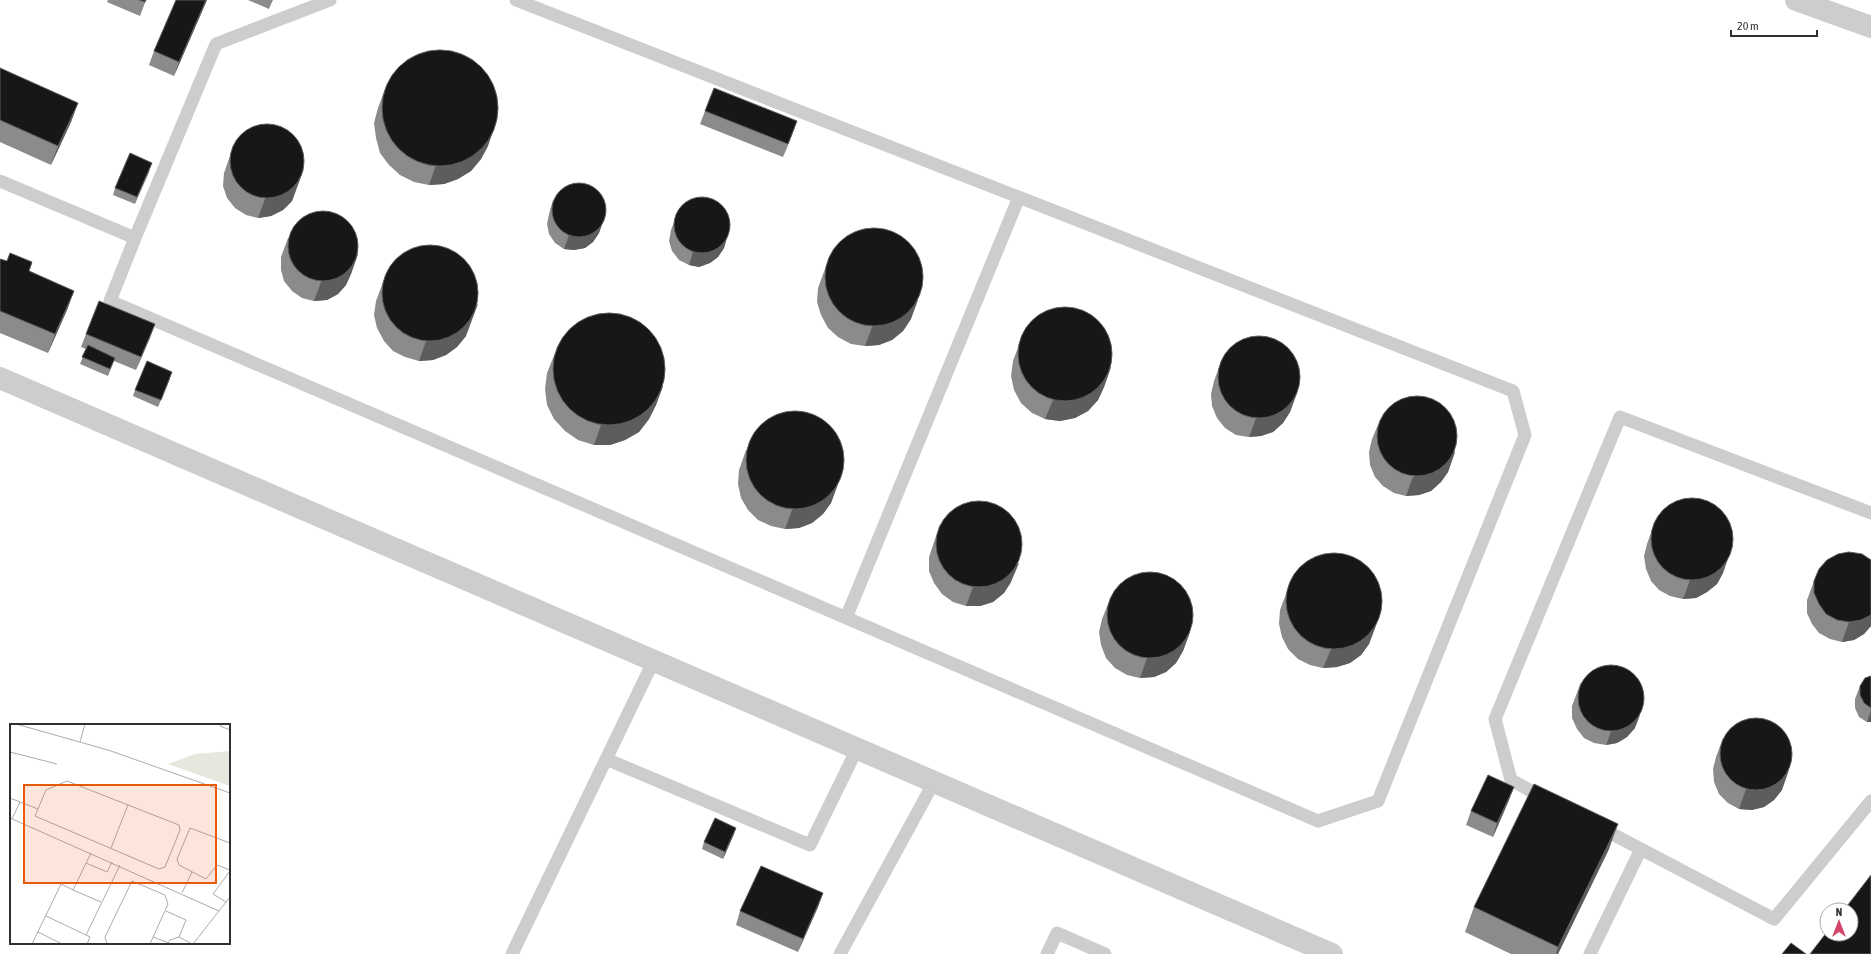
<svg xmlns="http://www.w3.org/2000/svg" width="1871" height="954" font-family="'Asap Condensed',sans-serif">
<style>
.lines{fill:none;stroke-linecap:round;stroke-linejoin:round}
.service{stroke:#cdcdcd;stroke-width:13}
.minor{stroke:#cdcdcd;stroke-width:22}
.tertiary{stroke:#cdcdcd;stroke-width:22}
.wall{fill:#8b8b8b}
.shaded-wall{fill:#5d5d5d}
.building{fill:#171717;stroke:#5d5d5d}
.inset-road{fill:none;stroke:#acacac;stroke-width:1}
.view{fill:#e8590c;fill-opacity:0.15;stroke:#e8590c;stroke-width:2}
.inset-edge{fill:none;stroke:#303030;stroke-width:2}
</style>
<rect width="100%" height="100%" fill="#fff"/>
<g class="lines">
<!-- service -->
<path class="service" d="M330,0L216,44L135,238L110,301L1318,821L1378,801L1525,435L1513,391L516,0
M0,181L135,238
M846,618L1019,197
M606,759L810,845L857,749
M1546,799L1511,780L1495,719L1620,417L1871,513
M1599,827L1774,919L1871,801
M512,954L653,662
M840,954L934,782
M1047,954L1057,933L1105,954
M1590,954L1641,849"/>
<!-- minor -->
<path class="minor" d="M0,378L1332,954"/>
<!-- tertiary -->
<path class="tertiary" d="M1796,0L1871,27"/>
</g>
<!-- wall -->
<path class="wall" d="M108,0H146L140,16L107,2Z
M207,0L174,76L149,65L154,51Z
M248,0H273L269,9Z
M0,68L78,103L71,122L51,165L0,142Z
M385,89L488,146L481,159L471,171L458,179L444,184L429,185L414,182L400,175L389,165L380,153L376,138L374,123L378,108Z
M705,111L792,135L783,157L700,124Z
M231,153L296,189L292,201L283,210L271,216L258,218L246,215L235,208L227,198L223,186L224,173Z
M150,170L135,204L113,195L115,188Z
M553,200L604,219L599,233L593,242L585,248L574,250L564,249L555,243L549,234L547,224L549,214Z
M676,217L728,234L724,248L718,257L710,263L699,267L689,265L679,260L672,251L669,241L671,230Z
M288,238L358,254L351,274L346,285L338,294L327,300L314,301L302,298L292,291L284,281L281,270V257Z
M830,255L911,319L903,331L892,340L879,345L865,346L851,344L838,337L828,328L821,315L817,302L818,288Z
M0,259L7,261L32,262L29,271L74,291L67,310L48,353L0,333Z
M388,269L466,336L457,347L446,355L433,360L419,361L405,357L393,351L384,341L377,328L374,315L376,301Z
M155,324L136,370L114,361L108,376L80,364L86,349L81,347L86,334Z
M1020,342L1111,367L1104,387L1098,400L1088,411L1075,418L1060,421L1045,419L1032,413L1021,403L1014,390L1011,376L1013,361Z
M555,353L663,386L656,405L649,419L639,432L625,440L610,445H594L578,440L565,431L554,419L547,405L545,389L547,373Z
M1221,362L1297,393L1290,412L1283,423L1273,432L1261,436L1249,437L1236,435L1225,428L1217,418L1212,406L1211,394L1214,381Z
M170,379L158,407L133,396L135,390Z
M1380,420L1455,452L1448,472L1441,482L1431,491L1419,495L1406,496L1394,493L1383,486L1375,477L1370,465L1369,452L1372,439Z
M746,450L843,470L831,503L823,514L812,523L799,528L785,529L771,526L758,520L748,510L741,498L738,484L739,470Z
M940,524L1011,582L1004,593L993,602L980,606H966L953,602L942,594L934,583L929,571V557Z
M1654,524L1723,573L1717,584L1707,592L1696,598L1683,599L1670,596L1659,590L1651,581L1646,569L1644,556L1647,544Z
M1871,560V626L1864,634L1854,640L1842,642L1830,639L1819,633L1812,624L1807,613V600L1814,581Z
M1292,578L1381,612L1369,644L1361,655L1350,663L1337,667L1323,668L1310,665L1298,659L1288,649L1282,637L1279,624L1280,610Z
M1110,599L1190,632L1183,651L1176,663L1166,672L1154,677L1140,678L1127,675L1115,668L1106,658L1101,645L1099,632L1102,619Z
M1871,676V722H1867L1859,717L1855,708V699L1860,686Z
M1581,682L1635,728L1627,737L1617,743L1606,745L1594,743L1584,738L1577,729L1572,718V706Z
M1723,738L1782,790L1774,800L1764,807L1752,810L1739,809L1728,803L1719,794L1714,782L1713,769L1716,757Z
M1514,787L1509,800L1493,837L1466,825L1471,811Z
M734,834L723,859L702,849L704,842Z
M1609,849L1558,954H1511L1465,932L1474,907Z
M823,893L818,907L798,952L736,925L740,911Z"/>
<!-- shaded-wall -->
<path class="shaded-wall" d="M206,0H207L174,76L179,62Z
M78,103L71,122L51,165L58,146Z
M797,121L792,135L783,157L788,144Z
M495,126L488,146L481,159L471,171L458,179L444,184L429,185L436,165Z
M304,169L292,201L283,210L271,216L258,218L265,199Z
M604,219L599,233L593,242L585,248L574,250L564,249L569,235Z
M728,234L724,248L718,257L710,263L699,267L689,265L693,252Z
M358,254L351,274L346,285L338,294L327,300L314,301L321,282Z
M74,291L67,310L48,353L55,334Z
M918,300L911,319L903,331L892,340L879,345L865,346L872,327Z
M478,304L466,336L457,347L446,355L433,360L419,361L426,341Z
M155,324L150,338L136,370L141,357Z
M1111,367L1104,387L1098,400L1088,411L1075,418L1060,421L1045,419L1053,400Z
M663,386L656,405L649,419L639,432L625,440L610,445H594L601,425Z
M1297,393L1290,412L1283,423L1273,432L1261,436L1249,437L1256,418Z
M1455,452L1448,472L1441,482L1431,491L1419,495L1406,496L1413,477Z
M838,484L831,503L823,514L812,523L799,528L785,529L792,510Z
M1730,553L1723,573L1717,584L1707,592L1696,598L1683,599L1690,580Z
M1019,563L1011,582L1004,593L993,602L980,606H966L973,587Z
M1381,612L1369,644L1361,655L1350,663L1337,667L1323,668L1331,649Z
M1871,615V626L1864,634L1854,640L1842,642L1849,622Z
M1190,632L1183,651L1176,663L1166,672L1154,677L1140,678L1147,658Z
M1871,710V722H1867Z
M1640,715L1635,728L1627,737L1617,743L1606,745L1611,732Z
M1789,770L1782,790L1774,800L1764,807L1752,810L1739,809L1746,789Z
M1514,787L1509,800L1493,837L1497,823Z
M1618,824L1609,849L1558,954H1556L1558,947Z
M736,828L734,834L723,859L725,852Z
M823,893L818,907L798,952L803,939Z"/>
<!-- building -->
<path class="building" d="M139,0H146L145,2Z
M176,0H206L179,62L154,51Z
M382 108a58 58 0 1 1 116 0a58 58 0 1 1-116 0Z
M0,68L78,103L58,146L0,120Z
M714,88L797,121L788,144L705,111Z
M230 161a37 37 0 1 1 74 0a37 37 0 1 1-74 0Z
M130,153L152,163L137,197L115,188Z
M552 210a27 27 0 1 1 54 0a27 27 0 1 1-54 0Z
M674 225a28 28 0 1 1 56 0a28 28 0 1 1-56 0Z
M288 246a35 35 0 1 1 70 0a35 35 0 1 1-70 0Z
M825 277a49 49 0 1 1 98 0a49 49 0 1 1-98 0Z
M382 293a48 48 0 1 1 96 0a48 48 0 1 1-96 0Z
M10,253L32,262L29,271L74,291L55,334L0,311V259L7,261Z
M99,301L155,324L141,357L86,334Z
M1018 354a47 47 0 1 1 94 0a47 47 0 1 1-94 0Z
M553 369a56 56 0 1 1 112 0a56 56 0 1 1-112 0Z
M1218 377a41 41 0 1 1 82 0a41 41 0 1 1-82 0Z
M88,345L115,358L110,369L82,357Z
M147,361L172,372L161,400L135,390Z
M1377 436a40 40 0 1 1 80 0a40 40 0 1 1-80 0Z
M746 460a49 49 0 1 1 98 0a49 49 0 1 1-98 0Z
M1651 539a41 41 0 1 1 82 0a41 41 0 1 1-82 0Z
M936 544a43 43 0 1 1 86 0a43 43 0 1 1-86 0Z
M1849,552L1862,554L1871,560V615L1861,620L1849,622L1837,620L1826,614L1819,604L1814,593V581L1819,569L1827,560L1838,554Z
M1286 601a48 48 0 1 1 96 0a48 48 0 1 1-96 0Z
M1107 615a43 43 0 1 1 86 0a43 43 0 1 1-86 0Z
M1578 698a33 33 0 1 1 66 0a33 33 0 1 1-66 0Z
M1871,676V708L1864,703L1860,695V686L1865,678Z
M1720 754a36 36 0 1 1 72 0a36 36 0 1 1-72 0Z
M1488,775L1514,787L1497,823L1471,811Z
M1534,784L1618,824L1558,947L1474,907Z
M715,818L736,828L725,852L704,842Z
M761,866L823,893L803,939L740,911Z
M1871,875V954H1810L1827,932V934H1851V910H1844Z
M1791,943L1806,954H1782Z"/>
<!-- overview -->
<g transform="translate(10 724)">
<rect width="220" height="220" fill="#fff"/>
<path d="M220,27V62L158,40L185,30Z" fill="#e5e8dd"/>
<path class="inset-road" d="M6,0L98,26L220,69M211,0L210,2L220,6M70,18L75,0M0,28L47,40M57,57L169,101L170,106L155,143L149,145L25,92L36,66ZM0,74L28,85M0,94L209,187M2,95L10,78M220,119L180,104L167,135L169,141L196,155L207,141L220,146M101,124L118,81M76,139L97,148L102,138M63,166L91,178M172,169L182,148M216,178L203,170L220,147M156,187L176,196L169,213M36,192L76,211L110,141M28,208L52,220M76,211L80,213L77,220M143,213L159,219M22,220L51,160L63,166L81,129M97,220L95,213L122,157L155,171L158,180L140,220M158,220L160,216L169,213L182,220M183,220L220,173"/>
<path class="view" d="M14,61H206V159H14Z"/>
<rect width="220" height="220" class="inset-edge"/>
</g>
<!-- north arrow -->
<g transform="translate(1839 922)"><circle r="19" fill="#ffffff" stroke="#acacac"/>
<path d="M0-3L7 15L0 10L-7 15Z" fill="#d44569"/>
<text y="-6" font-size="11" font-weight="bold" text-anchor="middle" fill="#303030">N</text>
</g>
<!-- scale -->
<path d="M1731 30v6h86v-6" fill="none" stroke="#303030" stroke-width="2"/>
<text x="1737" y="30" font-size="12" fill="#303030" stroke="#ffffff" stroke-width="3" paint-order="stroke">20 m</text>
</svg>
